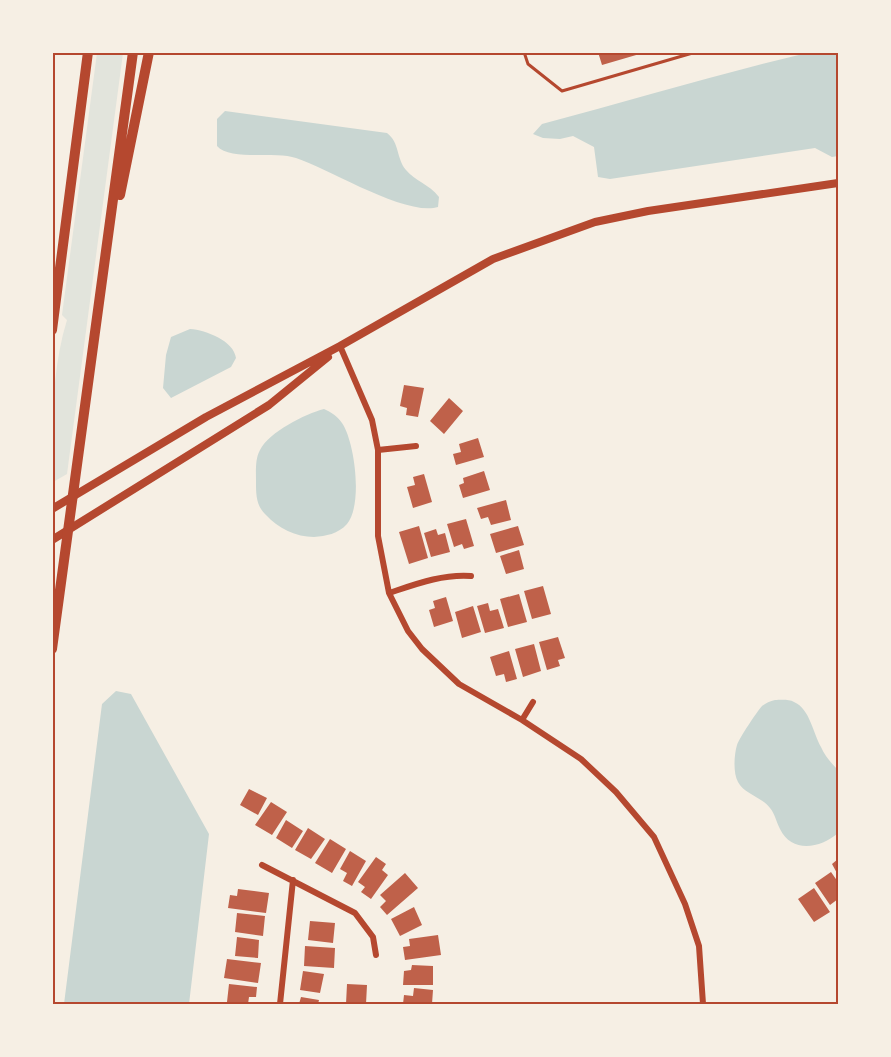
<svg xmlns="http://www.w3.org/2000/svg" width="891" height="1057" font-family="Inter,sans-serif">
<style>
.green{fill:#e2e4dc}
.water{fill:#c9d6d2}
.building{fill:#bf614a}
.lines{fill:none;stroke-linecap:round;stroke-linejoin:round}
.service{stroke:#b5482f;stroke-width:3}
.minor{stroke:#b5482f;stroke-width:6}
.tertiary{stroke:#b5482f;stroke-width:8}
.motorway{stroke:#b5482f;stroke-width:10}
.neatline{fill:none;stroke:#b5482f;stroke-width:2}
</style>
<rect width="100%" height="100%" fill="#f6efe4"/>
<!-- green -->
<path class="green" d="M97,53H123L67,474L53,482C52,428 51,372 67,320L62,315Z"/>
<!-- water -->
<path class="water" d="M807,53H838V156L832,157L815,148L610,179L598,177L594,147L573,136L560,139L543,138L533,134L542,124C630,101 718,74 807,53Z
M225,111L387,133C400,143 396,158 406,170C415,181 429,184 439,197L438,207C407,217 329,169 296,158C276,151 230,161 217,146V119Z
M190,329C206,330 234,341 236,358L231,367L171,398L163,388L166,355L171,337Z
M324,409C331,412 337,416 342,423C355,442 363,505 347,524C338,534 326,536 314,537C296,537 278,528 266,515C256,506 256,494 256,481C256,471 255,459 260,450C269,432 305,414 324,409Z
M116,691L131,694L209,834L189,1004H64L102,704Z
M775,700C780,700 789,699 794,702C810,709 813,733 821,747C825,756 831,763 838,770V833C821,848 792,854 780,829C776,821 775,814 770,808C762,797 744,794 738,782C733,773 734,755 737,745C740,737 756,713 762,706C766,703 770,701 775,700Z"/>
<!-- building -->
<path class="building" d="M598,52H643V53L602,65Z
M404,385L424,388L418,417L406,415L407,408L400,406Z
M449,398L463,411L444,434L430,421Z
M478,438L484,457L456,465L453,454L461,452L459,444Z
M484,471L490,490L463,498L459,485L464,483L463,478Z
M424,474L432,502L413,508L407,487L415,485L413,477Z
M506,500L511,520L491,525L488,517L481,519L477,508Z
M466,519L474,546L464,549L462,544L454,547L447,524Z
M419,526L428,558L409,564L399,532Z
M518,526L524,545L496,553L490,534Z
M436,529L438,535L445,533L450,552L431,557L424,533Z
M519,550L524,569L506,574L500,556Z
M543,586L551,614L532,619L524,591Z
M519,594L527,622L508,627L500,599Z
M446,597L453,621L434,627L429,610L435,608L433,601Z
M488,603L490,611L498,609L504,628L485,633L477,606Z
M473,606L481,632L462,638L455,612Z
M558,637L565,658L558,660L560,666L547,670L539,642Z
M534,644L541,671L523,677L515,649Z
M509,651L517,679L506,682L504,674L496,676L490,657Z
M249,789L267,798L258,815L240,805Z
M271,802L287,812L272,835L255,825Z
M286,820L303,831L292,848L276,838Z
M308,828L325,839L311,859L295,850Z
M330,839L346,849L332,873L315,863Z
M350,851L366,861L352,886L343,881L347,873L340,869Z
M376,857L386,864L382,870L388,875L371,899L361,892L365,887L358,882Z
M838,859V875L832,864Z
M831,872L838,882V899L830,905L815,883Z
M405,873L418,888L387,915L380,907L386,901L380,895Z
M814,888L830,912L814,922L798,899Z
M238,889L269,893L266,913L228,908L230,895L237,896Z
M414,907L422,925L400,936L391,919Z
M237,913L265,916L263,936L235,932Z
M310,921L335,923L333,943L308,940Z
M438,935L441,955L405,960L403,947L410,946L409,939Z
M237,937L259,940L258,958L235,956Z
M305,946L335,948L334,968L304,966Z
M227,959L261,963L258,983L224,978Z
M412,965L433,966V985H403L404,971L411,970Z
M303,971L324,974L320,993L300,990Z
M229,984L257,987L256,997H249L248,1004L227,1002Z
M347,984L367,985L366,1004H346Z
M414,988L433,990L432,1004H403L404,995L413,996Z
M301,997L319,1000L318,1004H299Z"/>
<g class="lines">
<!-- service -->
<path class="service" d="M524,52L528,64L562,91L696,52"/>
<!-- minor -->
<path class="minor" d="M340,346L372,420L378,450V536L389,593L408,631L422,649L459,684L522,720L581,759L616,792L654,837L685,904L699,946L703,1004
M378,450L416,446
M389,593C416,584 442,574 471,576
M522,720L533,702
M262,865L355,913L373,937L376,955
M280,1004L293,880"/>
<!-- tertiary -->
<path class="tertiary" d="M52,509L206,417L340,346L493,259L595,222L648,211L838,183
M52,540L269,405L328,357"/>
<!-- motorway -->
<path class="motorway" d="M120,195L149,52
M52,330L88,52
M52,649L133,52"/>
</g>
<!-- border -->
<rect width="891" height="1057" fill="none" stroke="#f6efe4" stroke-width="108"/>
<rect x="54" y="54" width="783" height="949" class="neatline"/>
</svg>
